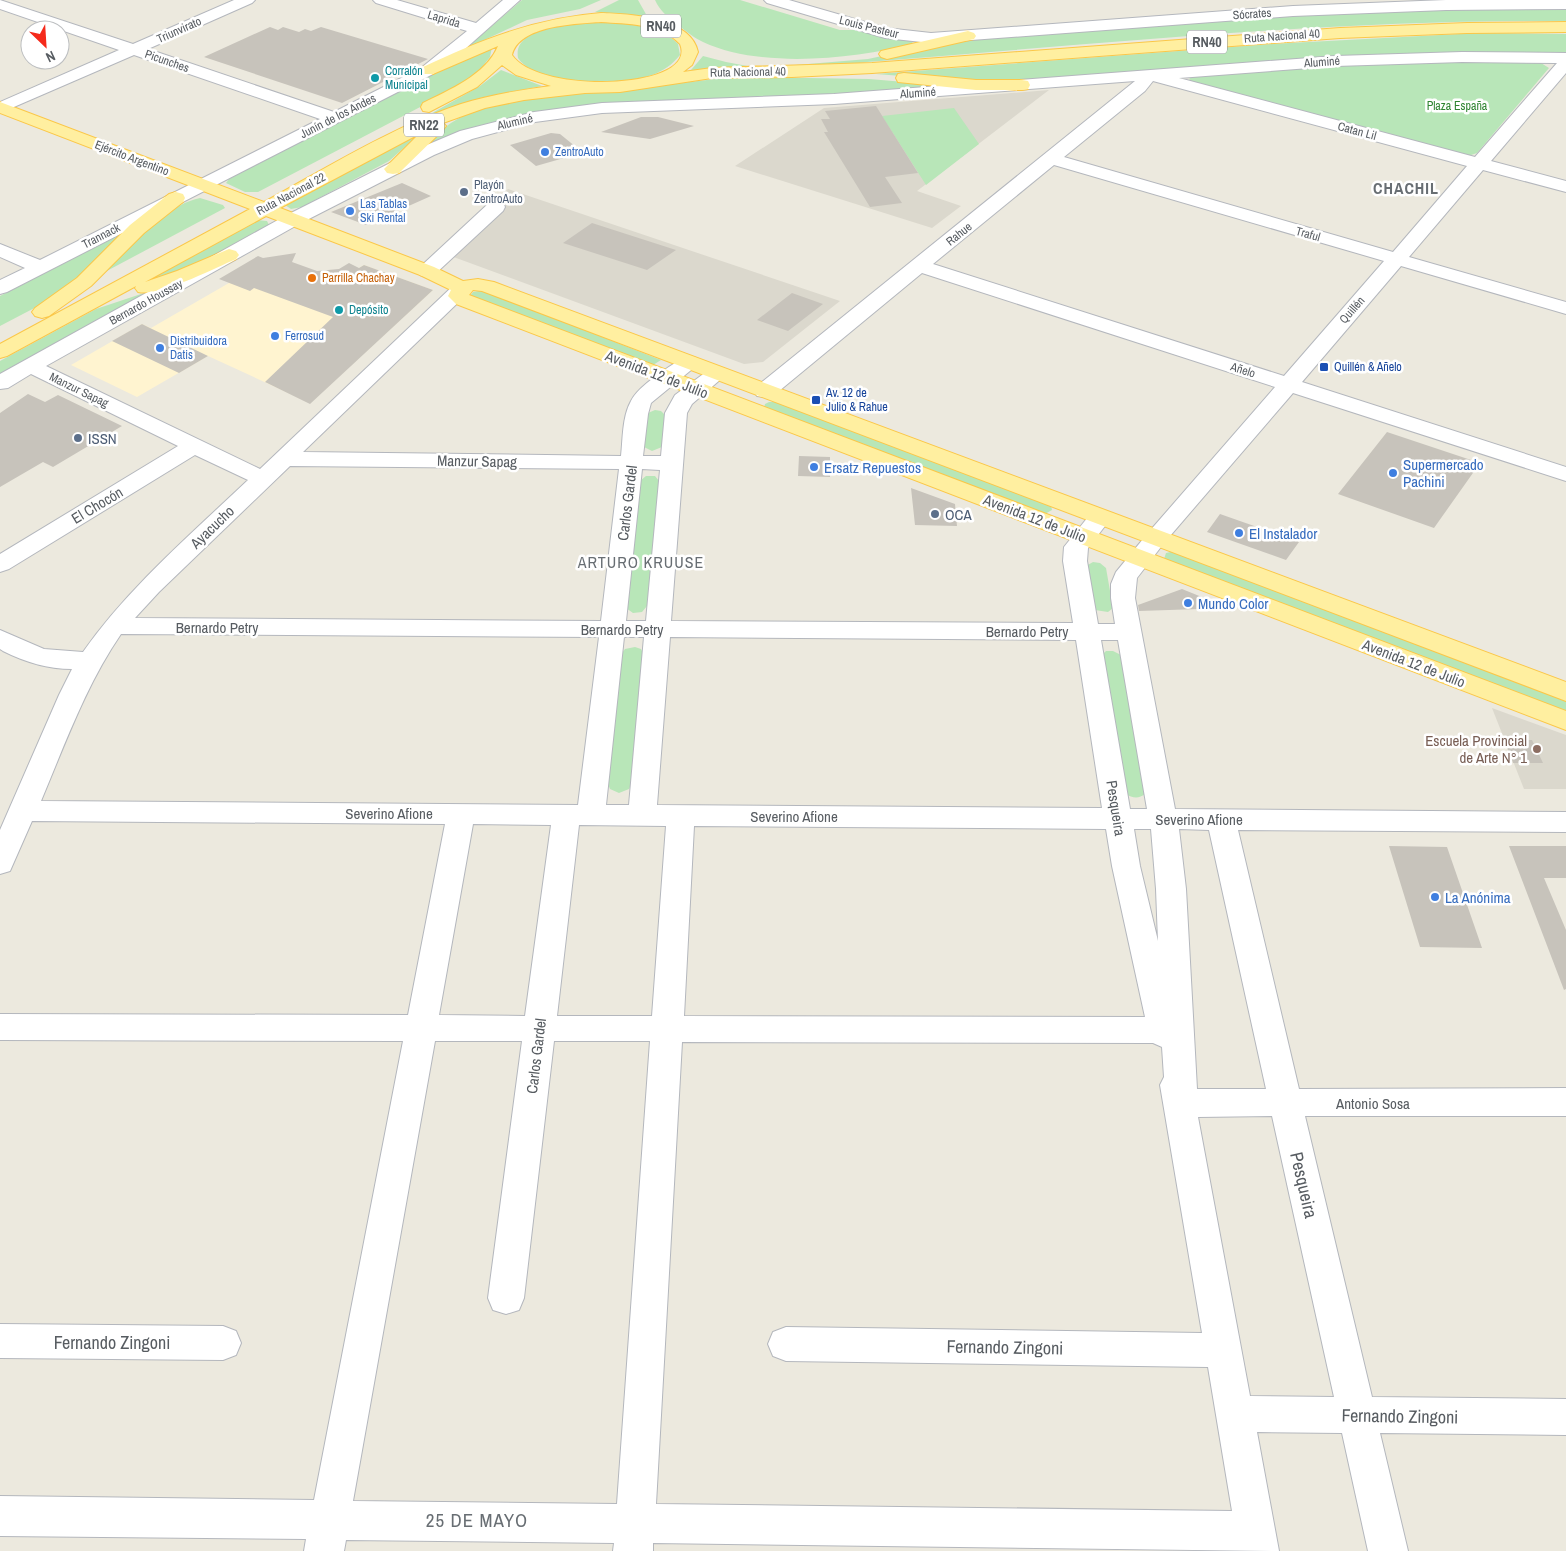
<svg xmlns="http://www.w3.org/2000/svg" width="1566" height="1551" font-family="'Archivo Narrow',sans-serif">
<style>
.commercial{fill:#fff4d0}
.education{fill:#dbd8cd}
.green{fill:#b8e6b8}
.building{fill:#c7c3bb}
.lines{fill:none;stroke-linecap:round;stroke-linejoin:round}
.minor-casing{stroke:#b4b7bd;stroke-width:2}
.major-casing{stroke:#fbc748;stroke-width:2}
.minor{fill:#fff;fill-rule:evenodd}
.major{fill:#ffefa0;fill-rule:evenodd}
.culture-dot{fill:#0f9aa8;stroke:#fff;stroke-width:2}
.shop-dot{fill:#3f7fe0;stroke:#fff;stroke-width:2}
.service-dot{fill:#5c6f8a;stroke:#fff;stroke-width:2}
.food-dot{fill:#e8710a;stroke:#fff;stroke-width:2}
.transit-dot{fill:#1a4fb4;stroke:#fff;stroke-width:2}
.education-dot{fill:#8d6e63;stroke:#fff;stroke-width:2}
.labels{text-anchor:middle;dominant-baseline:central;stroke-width:5;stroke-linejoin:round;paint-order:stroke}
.far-street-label{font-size:12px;fill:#575c61;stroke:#fff}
.far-culture-label{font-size:12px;fill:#0d838f;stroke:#fff;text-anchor:start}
.far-park-label{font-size:12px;fill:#2e8330;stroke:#fff}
.far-shop-label{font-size:12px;fill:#366cbe;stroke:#fff;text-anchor:start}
.far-service-label{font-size:12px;fill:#4e5e75;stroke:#fff;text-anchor:start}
.far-food-label{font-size:12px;fill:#c56008;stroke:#fff;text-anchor:start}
.far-transit-label{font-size:12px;fill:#164399;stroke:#fff;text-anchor:start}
.shield{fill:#fff;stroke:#898d90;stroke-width:1}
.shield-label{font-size:14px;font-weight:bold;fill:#575c61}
.street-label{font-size:15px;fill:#575c61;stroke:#fff}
.service-label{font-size:15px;fill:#4e5e75;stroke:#fff;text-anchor:start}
.shop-label{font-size:15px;fill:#366cbe;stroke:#fff;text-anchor:start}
.education-label{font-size:15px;fill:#785e54;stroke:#fff;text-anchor:end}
.far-district-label{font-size:16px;font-weight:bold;letter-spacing:1px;fill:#686e73;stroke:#fff}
.neighbourhood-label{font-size:16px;letter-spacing:1px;fill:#686e73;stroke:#fff}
.near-street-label{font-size:18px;fill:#575c61;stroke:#fff}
.near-neighbourhood-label{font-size:19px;letter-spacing:1px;fill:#686e73;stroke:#fff}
</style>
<rect width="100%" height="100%" fill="#ece9de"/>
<!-- commercial -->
<path class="commercial" d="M364,265L433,290L310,403L208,356L137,397L71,365L142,324L151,328L229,283L320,292Z"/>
<!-- education -->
<path class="education" d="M1049,90L917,191L961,206L932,228L735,166L824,108Z
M508,189L840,301L763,362L744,364L440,252Z
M1492,708L1566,735V789H1524Z"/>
<!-- green -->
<path class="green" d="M522,0H601L580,9L527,20L465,49Z
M619,0H638L647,16L642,17L595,12Z
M655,0H740L840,30H859L884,37L911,41L914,44C853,59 761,69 703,42C694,38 686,31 678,25C668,17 660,11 655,0Z
M1566,7V21C1333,19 1099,44 867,62L836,66L796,65L868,59L952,41L1320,13Z
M607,22C630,24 662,25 678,44L680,55C672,65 663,71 652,75C623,86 537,87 518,58C512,23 585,23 607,22Z
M1478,33L1566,34V55L1033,81L953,80L876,74L1271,44Z
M492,47L490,57L479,71L445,94L258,192H245L226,183L229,179L439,69Z
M703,56L726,62L758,68L691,70Z
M1462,61L1541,63L1549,68L1477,153L1468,156L1192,82L1189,79L1193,76L1318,66Z
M501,70L542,86L480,98L427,116L480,86Z
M745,77L869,79L952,86L528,114L488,124L422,149C429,142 436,134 444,128C489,93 566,97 620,90C662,86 703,79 745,77Z
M954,108L979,144L926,185L882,116Z
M424,130L389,161L302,207L291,209L285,205L286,203Z
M200,198L223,205L225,208L103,273C124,249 167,204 200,198Z
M256,220L267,221L269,225L207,260L167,277L125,290Z
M123,233L89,270L44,303L0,326V296Z
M162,287L0,376V361L96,309Z
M479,291H484L661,360L653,365L470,296L473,292Z
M769,402H779L1051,505L1052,510L1045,514L764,408L765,404Z
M655,410L661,411L665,415L662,447L652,451L644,447L648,413Z
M646,476H655L659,481L647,606L642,612L633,613L626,608L640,481Z
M1175,551L1566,698V715L1164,559L1166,553Z
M1093,562L1100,563L1106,568L1113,608L1108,612L1095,610L1086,566Z
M635,647L641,649L643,653L631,785L629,789L619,793L610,789L608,784L622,653L625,649Z
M1106,651H1113L1121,655L1145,794C1139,799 1132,798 1126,794L1102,655Z"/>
<!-- building -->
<path class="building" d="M270,27L278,30L283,27L299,32L305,29L311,31L321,27L428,59L342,103L204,57Z
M876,106L918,173L885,177L902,203L870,207L824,132H828L821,119H830L825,111Z
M641,117H658L694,126L650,139L601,132Z
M551,133L560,134L576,147L564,158L536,166L510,145Z
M402,183L431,196L366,225L331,212Z
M592,223L676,250L647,270L563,243Z
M296,253L292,262L317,271L339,269L349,263L359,268L364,265L433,290L310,404L265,382L333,317L254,288L250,291L219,279L258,256L263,258Z
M792,293L823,304L788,331L757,320Z
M142,324L150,328L208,356L179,373L112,341Z
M28,394L45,402L58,395L122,426L53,467L43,462L0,487V413Z
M1387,432L1480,463L1434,528L1338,494Z
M799,456L830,457V477L798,476Z
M911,488L955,504L957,526L915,525Z
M1220,514L1283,536L1299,542L1286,560L1207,532Z
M1182,589L1229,608L1139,611L1138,605Z
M1504,740H1532L1543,763H1513Z
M1389,846L1447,847L1482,948L1420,947Z
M1509,846H1566V878H1544L1566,930V989L1564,990Z"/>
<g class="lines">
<!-- minor casing -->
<g class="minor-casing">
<path id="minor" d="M0,0L133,44L234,0H255L252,3L148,49L334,112L421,68L467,31L376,3L373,0H397L476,23L503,0H520L456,57L433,74L7,292L0,294V280L25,268L0,257V244L40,260L320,119L134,55L0,113V102L119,50L0,9Z
M764,0H789L886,28L931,33L1293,6L1446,0H1566V9L1446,10L1293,16L931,43L885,38L767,3Z
M1462,52L1566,53V73L1491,161L1566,181V192L1483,170L1409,257L1566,302V314L1401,266L1302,382L1566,467V481L1293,393L1164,543L1137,578L1135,598L1175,809L1566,812V832L1238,830L1299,1089L1566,1088V1116H1305L1372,1397L1566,1399V1435L1380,1433L1408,1551H1368L1342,1433L1257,1432L1279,1551L653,1543V1551H613L614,1543L346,1540L344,1551H304L306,1539L0,1536V1496L314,1500L403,1041L0,1040V1014L408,1015L445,824L32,821L10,871L0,874V830L59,695L72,669C48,669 25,662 3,651L0,649V630L44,649L83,652C129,587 190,535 248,480L195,455L9,569L0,572V554L178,446L31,374L8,388L0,389V374L285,216L422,147L460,131L534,112L602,103L834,94L1336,56ZM1462,62L1557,63L1475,157L1179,78L1336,66ZM1135,81L757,386L754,391L757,396L765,397L773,396L922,273L1275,387L1148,533L1116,572L1111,584V598L1115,624H1098L1087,561L1088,548L1112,517L1108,512L1100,510L1092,512L1064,547L1063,561L1073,623L671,621L687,413L692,404L728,373L724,369L717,367L710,369L675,395L665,413L661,456H643L648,414L651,403L696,366L699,362L696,358L689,356L682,358C667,369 639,385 631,401C622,417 623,439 621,456L303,452L469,292L472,288L469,284L462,282L455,284L260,469L46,366L299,224L434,155L472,139L535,122L602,113L834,104ZM1153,81L1467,166L1393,252L1064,157L1145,91ZM1054,165L1384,261L1284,376L933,264ZM290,466L619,469L601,621L135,618L159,592ZM642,469L660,470L646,621H626ZM121,634L599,637L578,805L41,801C65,744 86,685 121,634ZM624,637H644L629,805H606ZM670,637L1076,640L1102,808L657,805ZM1101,640H1118L1147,809H1130ZM473,824L551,825L525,1016L439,1015ZM579,825L666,826L652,1016H557ZM694,826L1106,829L1112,866L1145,1017L684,1016ZM1134,829H1151L1156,889L1158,941L1140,866ZM1179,829L1209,830L1266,1089H1197L1186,889ZM435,1041H522L488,1298L493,1310L506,1314L519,1310L524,1298L554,1041H650L617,1504L353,1501ZM682,1042L1153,1043L1162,1047L1164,1077L1160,1085L1202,1333L786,1327L773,1332L768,1344L773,1356L786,1361L1208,1367L1232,1511L656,1504ZM1272,1116L1334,1397L1250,1396L1198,1117Z
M496,201L503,203L505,207L503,211L434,275L427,277L420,275L417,271L420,267L489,203Z
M0,1324L223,1326L236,1331L241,1343L236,1355L223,1360L0,1358Z"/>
</g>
<!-- major casing -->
<g class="major-casing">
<path id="major" d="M601,13C630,14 691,17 698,52L692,65L683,72L712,68L872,63L1340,28L1467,23L1566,22V32L1467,33L1340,38L872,73L792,77L712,78L620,92L585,93L524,100L485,108L443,123L446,126L443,130L399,173L393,174L387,173L384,169L419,134L280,208L434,267L463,281L478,279L494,282L1566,682V701L482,291L473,290L469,295L1566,711V730L456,304L448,296L451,290L420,275L266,216L145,282L177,271L229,249L236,251L239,255L236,259C215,268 159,297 138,292L135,288L136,286L7,356L0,358V344L250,209L0,113V102L264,202C328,167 392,127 461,104C490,95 520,90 551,86L516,75L502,65L477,87L429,112L423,111L421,107L423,103C449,90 486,75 498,46L433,74H421L419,71L421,68C480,40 536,18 601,13ZM601,22C627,24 660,23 680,44C699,90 539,95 512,55C519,25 576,24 601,22Z
M968,31L974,33L976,36L974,39L887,59L881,57L879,54L881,51Z
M904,73L976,80H1022L1028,81L1030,85L1028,89L1022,90H976L898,82L896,78L898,74Z
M176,192L183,194L185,198L183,202L144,233L91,286L49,316L42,318L35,316L32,312L35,308L77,278L130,225L169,194Z"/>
</g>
<!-- minor -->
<use href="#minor" class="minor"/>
<!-- major -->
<use href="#major" class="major"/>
</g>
<!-- markers -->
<g class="culture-dot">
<circle cx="375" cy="78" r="5"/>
<circle cx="339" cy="310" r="5"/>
</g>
<g class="shop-dot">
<circle cx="545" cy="152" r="5"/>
<circle cx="350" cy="211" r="5"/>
<circle cx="275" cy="336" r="5"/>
<circle cx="160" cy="348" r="5"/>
<circle cx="814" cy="467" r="5"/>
<circle cx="1393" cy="473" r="5"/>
<circle cx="1239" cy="533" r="5"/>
<circle cx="1188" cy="603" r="5"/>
<circle cx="1435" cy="897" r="5"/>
</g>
<g class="service-dot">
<circle cx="464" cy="192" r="5"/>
<circle cx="78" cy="438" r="5"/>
<circle cx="935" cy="514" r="5"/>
</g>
<circle class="food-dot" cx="312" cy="278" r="5"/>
<g class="transit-dot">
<rect x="1319" y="362" width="10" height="10" rx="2.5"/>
<rect x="811" y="395" width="10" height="10" rx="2.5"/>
</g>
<circle class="education-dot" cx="1537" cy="749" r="5"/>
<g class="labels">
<!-- far-street labels -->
<g class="far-street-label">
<text transform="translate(1252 14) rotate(-4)">Sócrates</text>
<text transform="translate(444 19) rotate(17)">Laprida</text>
<text transform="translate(869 27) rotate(14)">Louis Pasteur</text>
<text transform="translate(179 30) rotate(-24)">Triunvirato</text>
<text transform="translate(1282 36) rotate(-4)">Ruta Nacional 40</text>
<text transform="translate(167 61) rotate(19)">Picunches</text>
<text transform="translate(1322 62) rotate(-4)">Aluminé</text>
<text transform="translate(748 72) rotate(-1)">Ruta Nacional 40</text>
<text transform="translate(918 93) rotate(-4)">Aluminé</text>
<text transform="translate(338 116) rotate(-27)">Junín de los Andes</text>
<text transform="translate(515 122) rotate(-13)">Aluminé</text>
<text transform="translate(1357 131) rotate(15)">Catan Lil</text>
<text transform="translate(132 158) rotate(21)">Ejército Argentino</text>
<text transform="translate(291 194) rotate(-28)">Ruta Nacional 22</text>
<text transform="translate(959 234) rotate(-39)">Rahue</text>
<text transform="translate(1308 234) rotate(16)">Traful</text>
<text transform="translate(101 236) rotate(-27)">Trannack</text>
<text transform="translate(146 302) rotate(-29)">Bernardo Houssay</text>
<text transform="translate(1352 310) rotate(-49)">Quillén</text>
<text transform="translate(1243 370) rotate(18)">Añelo</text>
<text transform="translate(79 390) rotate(26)">Manzur Sapag</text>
</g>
<!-- far-culture labels -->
<g class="far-culture-label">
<text x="385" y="71">Corralón<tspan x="385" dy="14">Municipal</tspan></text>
<text x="349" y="310">Depósito</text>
</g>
<!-- far-park labels -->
<g class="far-park-label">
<text x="1457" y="106">Plaza España</text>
</g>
<!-- far-shop labels -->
<g class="far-shop-label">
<text x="555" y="152">ZentroAuto</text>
<text x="360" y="204">Las Tablas<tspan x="360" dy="14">Ski Rental</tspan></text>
<text x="285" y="336">Ferrosud</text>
<text x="170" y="341">Distribuidora<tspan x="170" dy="14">Datis</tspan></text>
</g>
<!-- far-service labels -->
<g class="far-service-label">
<text x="474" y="185">Playón<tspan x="474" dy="14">ZentroAuto</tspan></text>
</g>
<!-- far-food labels -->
<g class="far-food-label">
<text x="322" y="278">Parrilla Chachay</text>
</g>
<!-- far-transit labels -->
<g class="far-transit-label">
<text x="1334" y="367">Quillén &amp; Añelo</text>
<text x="826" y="393">Av. 12 de<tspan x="826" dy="14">Julio &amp; Rahue</tspan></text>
</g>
<!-- shield labels -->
<g class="shield">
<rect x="641" y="14.5" width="40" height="23" rx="4"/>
<rect x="1187" y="30.5" width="40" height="23" rx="4"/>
<rect x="404" y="113.5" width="40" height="23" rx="4"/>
</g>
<g class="shield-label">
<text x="661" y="26">RN40</text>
<text x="1207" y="42">RN40</text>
<text x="424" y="125">RN22</text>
</g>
<!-- street labels -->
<g class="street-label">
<text transform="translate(657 374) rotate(21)">Avenida 12 de Julio</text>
<text transform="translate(477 461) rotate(1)">Manzur Sapag</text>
<text transform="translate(627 503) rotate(-83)">Carlos Gardel</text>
<text transform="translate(97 505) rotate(-31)">El Chocón</text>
<text transform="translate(1035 518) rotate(21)">Avenida 12 de Julio</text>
<text transform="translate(212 527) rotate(-44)">Ayacucho</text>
<text x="217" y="627">Bernardo Petry</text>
<text x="622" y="629">Bernardo Petry</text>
<text x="1027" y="631">Bernardo Petry</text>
<text transform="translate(1414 663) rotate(21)">Avenida 12 de Julio</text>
<text transform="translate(1116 808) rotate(81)">Pesqueira</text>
<text x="389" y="813">Severino Afione</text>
<text x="794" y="816">Severino Afione</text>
<text x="1199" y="819">Severino Afione</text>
<text transform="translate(536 1056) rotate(-83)">Carlos Gardel</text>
<text x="1373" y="1103">Antonio Sosa</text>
</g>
<!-- service labels -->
<g class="service-label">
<text x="88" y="438">ISSN</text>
<text x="945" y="514">OCA</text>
</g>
<!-- shop labels -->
<g class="shop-label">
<text x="1403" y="464">Supermercado<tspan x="1403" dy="17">Pachini</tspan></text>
<text x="824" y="467">Ersatz Repuestos</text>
<text x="1249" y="533">El Instalador</text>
<text x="1198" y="603">Mundo Color</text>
<text x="1445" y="897">La Anónima</text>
</g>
<!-- education labels -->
<g class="education-label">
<text x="1527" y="740">Escuela Provincial<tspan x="1527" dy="17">de Arte N° 1</tspan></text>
</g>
<!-- far-district labels -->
<g class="far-district-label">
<text x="1406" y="188">CHACHIL</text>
</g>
<!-- neighbourhood labels -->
<g class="neighbourhood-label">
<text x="641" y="562">ARTURO KRUUSE</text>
</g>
<!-- near-street labels -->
<g class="near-street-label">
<text transform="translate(1304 1185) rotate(77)">Pesqueira</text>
<text x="112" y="1342">Fernando Zingoni</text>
<text transform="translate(1005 1347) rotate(1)">Fernando Zingoni</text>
<text transform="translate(1400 1416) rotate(1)">Fernando Zingoni</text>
</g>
<!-- near-neighbourhood labels -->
<g class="near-neighbourhood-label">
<text x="477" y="1520">25 DE MAYO</text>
</g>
</g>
<!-- north arrow -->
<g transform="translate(45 45) rotate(155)"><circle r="24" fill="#ffffff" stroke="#bcbec0"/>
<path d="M0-4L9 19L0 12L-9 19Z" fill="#f52a1b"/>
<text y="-8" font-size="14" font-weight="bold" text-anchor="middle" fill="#575c61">N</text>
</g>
</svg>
